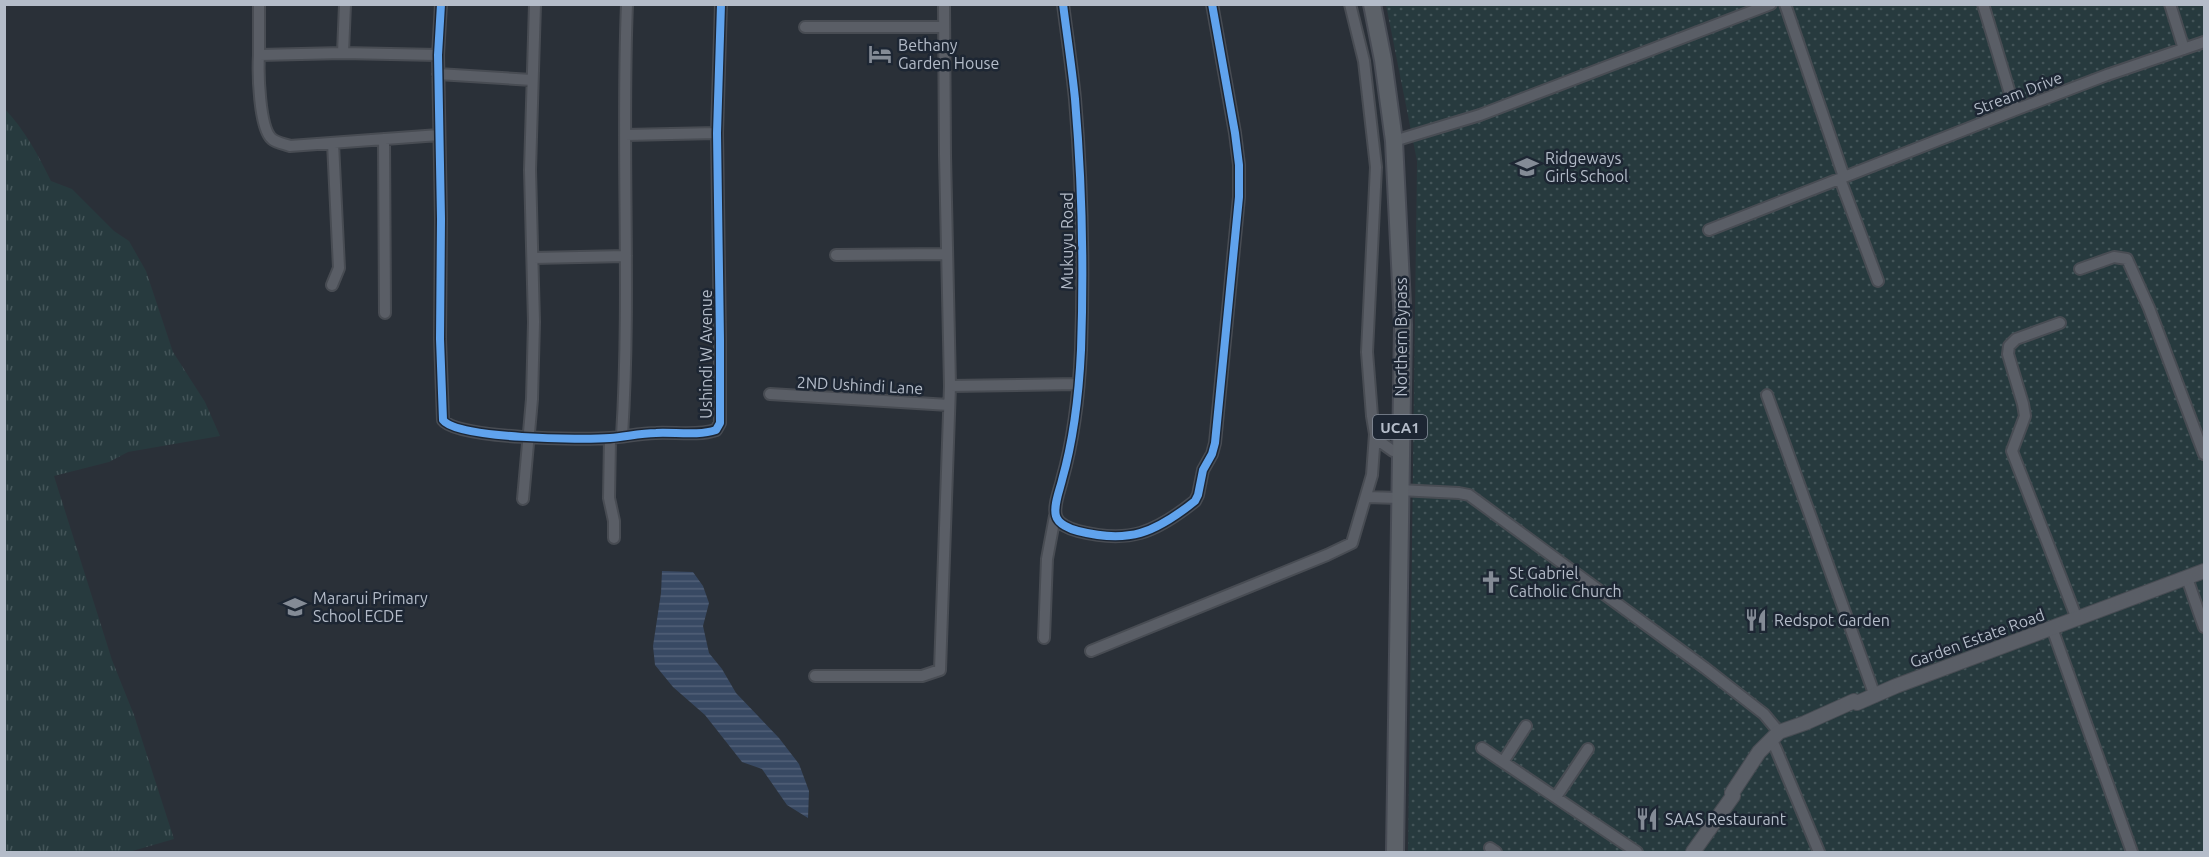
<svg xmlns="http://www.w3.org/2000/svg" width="2209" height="857" font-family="Ubuntu,sans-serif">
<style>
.grass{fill:url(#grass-tufts)}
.garden{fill:url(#garden-dots)}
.water{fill:url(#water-rules)}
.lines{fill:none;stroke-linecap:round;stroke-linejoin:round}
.minor-casing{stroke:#484c53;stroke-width:14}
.tertiary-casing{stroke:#484c53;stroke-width:16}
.primary-casing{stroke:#484c55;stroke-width:20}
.minor{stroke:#5a5e66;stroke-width:10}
.tertiary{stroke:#5a5e66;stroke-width:14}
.primary{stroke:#5c6168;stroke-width:16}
.cycleway-casing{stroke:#1d2633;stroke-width:11}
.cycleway{stroke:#60a3ed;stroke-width:8}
.labels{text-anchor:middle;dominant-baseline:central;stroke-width:5;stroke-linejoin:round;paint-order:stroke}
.shield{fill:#1d2633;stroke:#878f9c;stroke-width:1.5}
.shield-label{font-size:15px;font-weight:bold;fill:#b4bcc9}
.poi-label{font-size:16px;fill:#b4bcc9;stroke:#1d2633;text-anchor:start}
.street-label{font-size:16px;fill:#b4bcc9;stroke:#1d2633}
</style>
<defs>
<pattern id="grass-tufts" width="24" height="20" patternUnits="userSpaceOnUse" patternTransform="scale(1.5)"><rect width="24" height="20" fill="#273a3e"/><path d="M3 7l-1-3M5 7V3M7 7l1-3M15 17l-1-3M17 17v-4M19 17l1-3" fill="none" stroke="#445559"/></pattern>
<pattern id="garden-dots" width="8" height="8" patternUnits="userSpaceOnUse" patternTransform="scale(1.5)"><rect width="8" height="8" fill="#273a3e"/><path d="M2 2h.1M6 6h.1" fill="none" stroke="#445559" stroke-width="1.8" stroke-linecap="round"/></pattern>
<pattern id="water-rules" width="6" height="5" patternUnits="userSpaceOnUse" patternTransform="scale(1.5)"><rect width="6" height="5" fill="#384963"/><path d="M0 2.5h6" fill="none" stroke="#526178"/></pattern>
</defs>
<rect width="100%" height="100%" fill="#2a3038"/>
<!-- grass -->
<path class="grass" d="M4,108C25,130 38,155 51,181L72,189L114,231L129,241L146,271L173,352L205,402L220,436L128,452L109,462L54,476L112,660L134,715L174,839L129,852H5Z"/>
<!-- garden -->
<path class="garden" d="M1386,5H2204V852H1408L1417,161Z"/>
<!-- water -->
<path class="water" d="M662,571L693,572L703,586L709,603L703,626L709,653L722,669L736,693L779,738L799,764L809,791L808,818L787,805L762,769L742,762L705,715L673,687L655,665L653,646L661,593Z"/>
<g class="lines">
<!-- minor casing -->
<g class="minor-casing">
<path id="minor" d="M259,4V55L343,53L438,55
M441,4L438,55L441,219L440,339L443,420C456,439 584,440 610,438C625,437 640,433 656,433C675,432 698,436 716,430L720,423V340L717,133L721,4
M1063,4C1067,36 1072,68 1075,99C1082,182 1084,266 1081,350C1079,393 1074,438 1062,480C1060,489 1053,506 1056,516C1058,524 1070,529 1078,531C1129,544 1155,533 1195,501L1198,495L1203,470L1212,454L1215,443L1239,197V165L1235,133L1212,4
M1350,4L1364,61L1376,167L1367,352L1372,416L1375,434L1379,441L1393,451L1400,453
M1785,4L1844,177
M1983,4L2015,110
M2170,4L2184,49
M805,27H944
M343,53L345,4
M259,55C258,72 259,128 272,139C277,143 285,144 290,146L439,135
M438,74L532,80
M625,135L717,133
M384,139L385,313
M1394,141L1480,115L1771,4
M1840,179L1878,281
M1709,230L2015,110L2107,75L2204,42
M836,255L946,254
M533,258L626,256
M2080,269L2114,257L2127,259L2149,308L2204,454
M332,285L339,268L333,143
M2060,323L2016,339L2009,346L2008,354L2023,404L2025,416L2012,451L2077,619
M950,386L1078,384
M770,394L949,405
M1767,395L1875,696
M622,436C631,292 621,148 627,4
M610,438L609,498L614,521V538
M1399,490L1459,493L1469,495L1705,668L1764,714L1779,732
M1366,497L1399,498
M523,499L532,399L534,322L530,170L535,4
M2187,578L2204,627
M2052,628L2132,852
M1044,638L1047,559L1055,516
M1091,651L1327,555L1352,543L1372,475L1375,434
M815,676H922L940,670L950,386L945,155L944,4
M1767,743L1774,745L1776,749L1819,852
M1482,748L1637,852
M1503,762L1526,726
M1556,797L1588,749
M1490,848L1496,852"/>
</g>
<!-- tertiary casing -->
<g class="tertiary-casing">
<path id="tertiary" d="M1693,852L1733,796L1732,793L1759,752L1779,732L1805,723L1854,701L1857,703L1896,686L2204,571"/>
</g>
<!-- primary casing -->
<g class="primary-casing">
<path id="primary" d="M1372,4L1383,60L1394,141L1403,325L1395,852"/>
</g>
<!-- minor -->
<use href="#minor" class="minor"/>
<!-- tertiary -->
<use href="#tertiary" class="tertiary"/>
<!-- primary -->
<use href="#primary" class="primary"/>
<!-- cycleway casing -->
<g class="cycleway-casing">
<path id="cycleway" d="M441,4L438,55L441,219L440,339L443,420C456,439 584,440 610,438C625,437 640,433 656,433C675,432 698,436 716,430L720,423V340L717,133L721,4
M1063,4C1067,36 1072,68 1075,99C1082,182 1084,266 1081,350C1079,393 1074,438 1062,480C1060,489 1053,506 1056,516C1058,524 1070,529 1078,531C1129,544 1155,533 1195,501L1198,495L1203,470L1212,454L1215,443L1239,197V165L1235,133L1212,4"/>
</g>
<!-- cycleway -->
<use href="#cycleway" class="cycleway"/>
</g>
<!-- icons -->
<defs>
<g id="hotel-bare" transform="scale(1.8)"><path d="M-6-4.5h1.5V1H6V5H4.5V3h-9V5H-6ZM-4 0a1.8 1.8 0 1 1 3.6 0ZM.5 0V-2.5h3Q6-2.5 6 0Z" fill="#848b96" stroke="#1d2633" stroke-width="2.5" paint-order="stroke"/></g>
<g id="school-bare" transform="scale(1.8)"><path d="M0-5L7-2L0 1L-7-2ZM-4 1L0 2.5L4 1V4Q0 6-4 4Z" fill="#848b96" stroke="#1d2633" stroke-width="2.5" paint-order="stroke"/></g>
<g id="church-bare" transform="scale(1.8)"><path d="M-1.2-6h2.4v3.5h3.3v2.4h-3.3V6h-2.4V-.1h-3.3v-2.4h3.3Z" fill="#848b96" stroke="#1d2633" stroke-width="2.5" paint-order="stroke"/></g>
<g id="restaurant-bare" transform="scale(1.8)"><path d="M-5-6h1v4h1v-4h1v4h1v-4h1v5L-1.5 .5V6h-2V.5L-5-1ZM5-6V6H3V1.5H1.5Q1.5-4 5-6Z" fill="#848b96" stroke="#1d2633" stroke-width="2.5" paint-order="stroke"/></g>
</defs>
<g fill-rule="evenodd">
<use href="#hotel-bare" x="880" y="54"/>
<use href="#school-bare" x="1527" y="167"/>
<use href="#church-bare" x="1491" y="582"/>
<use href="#school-bare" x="295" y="607"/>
<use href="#restaurant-bare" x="1756" y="620"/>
<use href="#restaurant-bare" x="1647" y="819"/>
</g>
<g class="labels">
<!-- shield labels -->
<rect class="shield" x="1373" y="415" width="54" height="24" rx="4.5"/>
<g class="shield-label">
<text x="1400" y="427">UCA1</text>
</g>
<!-- poi labels -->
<g class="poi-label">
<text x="898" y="45">Bethany<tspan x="898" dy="18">Garden House</tspan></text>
<text x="1545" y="158">Ridgeways<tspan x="1545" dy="18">Girls School</tspan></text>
<text x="1509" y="573">St Gabriel<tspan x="1509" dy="18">Catholic Church</tspan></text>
<text x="313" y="598">Mararui Primary<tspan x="313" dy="18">School ECDE</tspan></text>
<text x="1774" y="620">Redspot Garden</text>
<text x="1665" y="819">SAAS Restaurant</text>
</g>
<!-- street labels -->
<g class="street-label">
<text transform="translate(2018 93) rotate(-21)">Stream Drive</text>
<text transform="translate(1067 241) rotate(-90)">Mukuyu Road</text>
<text transform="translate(1401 337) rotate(-90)">Northern Bypass</text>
<text transform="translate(706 354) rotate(-90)">Ushindi W Avenue</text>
<text transform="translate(860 385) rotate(3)">2ND Ushindi Lane</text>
<text transform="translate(1977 638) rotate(-20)">Garden Estate Road</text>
</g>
</g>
<!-- border -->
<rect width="2209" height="857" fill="none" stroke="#b4bcc9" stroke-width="12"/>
</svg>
